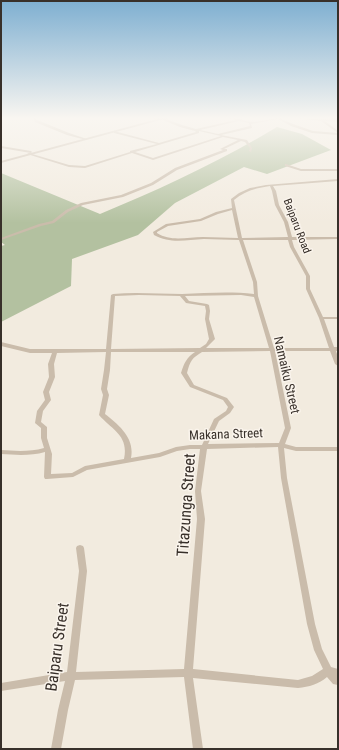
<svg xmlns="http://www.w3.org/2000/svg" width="339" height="750" font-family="'Roboto Condensed',sans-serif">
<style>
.green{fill:#b3c1a0}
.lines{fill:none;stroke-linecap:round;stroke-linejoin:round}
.minor{fill:#cabcab;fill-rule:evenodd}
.tertiary{fill:#cabcab;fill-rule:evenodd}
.primary{fill:#79685c;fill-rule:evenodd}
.labels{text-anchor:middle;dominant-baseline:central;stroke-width:3;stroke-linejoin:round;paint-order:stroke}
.far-street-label{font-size:11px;fill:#38302a;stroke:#faf4ec}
.street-label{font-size:13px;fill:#38302a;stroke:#faf4ec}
.near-street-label{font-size:16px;fill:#38302a;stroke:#faf4ec}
</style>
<rect width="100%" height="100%" fill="#f2ebdf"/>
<!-- green -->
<path class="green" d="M277,127L302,134L331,150L267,174L244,167L175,203L138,235L72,259L71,286L1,322V246L5,245L1,242V173L100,214C161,189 221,161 277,127Z"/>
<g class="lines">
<!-- minor -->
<path class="minor" d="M33,118H35L37,120L69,133L87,139L86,140L67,135L35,122Z
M147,118H161L160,119Z
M163,118L182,125L196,129L236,120L228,118L241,119C252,126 269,118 282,118L281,119L293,124L313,131L338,133V135L312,133L291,126L278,119L251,124L252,128L221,135L247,140L252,148L251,152L249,151L250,148L245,142L241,141L224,149H227V151L177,170L153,185L123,197L83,205L68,212L54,223L41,226L1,240V238L39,224L52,221L66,210L81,203L121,195L151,183L175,168L223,150L220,149L238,140L223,137L153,160L132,153L85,168L69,167L27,154L29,153L69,165L85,166L130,152V151L157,144L114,133V131L159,143L196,132L195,131L180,127L163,120ZM239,121L249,123L250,126L218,134L200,130ZM199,131L221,136L153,158L135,152L199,133Z
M293,118L338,120V122L325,121L338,131V133L321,121Z
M1,146L31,151L32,152L31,153L1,148Z
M286,164L301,169H338V171H301L285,166V164Z
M338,179V181L273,186L276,191L279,205L288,222L292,237H338V239L292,240L294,247L310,276V289L323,317H338V319H324L334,347H338V351H336L338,357V366L335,364L330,351H275L291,428L285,444L296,447H338V451H296L284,448L287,478L315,624L322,649L331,667L338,669V685L333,684L327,677C319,684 309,687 298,688L193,678L203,749H193L184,677L75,680L68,710L61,749H51L58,710L65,681L1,691V683L67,672L79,571L76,548L77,546L80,545L83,546L84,548L87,571L76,672L184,669L197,519L195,491L200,449H190L177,451L160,457L87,470L73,477L47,479H45L44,477L45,452C31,456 16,455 1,454V450C15,451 30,452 44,448L41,438V428L35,423L37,411L45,400L43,392L49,377L48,364L52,353H30L1,346V342L30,349H106L111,295L113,294C136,292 159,294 182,294C206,293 230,291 254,294L253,282L239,240C227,240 215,239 204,239C186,240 170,244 154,235L153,232L166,224L200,219L216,212L232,208L231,199L239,193L250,188L266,185ZM270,186L272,191L275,205L284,222L288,237L242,238L234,200C245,191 256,188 270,186ZM232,210L238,238C226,238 215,237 203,237C187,237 171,242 157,233V232L168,226L201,221L218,214ZM243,240H288L290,247L306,276V289L319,318L329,348H274L258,296L257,282ZM241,295L254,297L269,348H206L215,339L209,319L210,311L209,305L207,304L189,301L185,296ZM115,296L139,295L180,296L186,303L205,306L206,311L205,319L209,339L206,344L200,348L111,349ZM270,351L285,428L279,443L208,444L219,421L230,413L234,407L227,398L194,385L187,373C190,361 192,358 202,352ZM106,352L104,370L101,389L103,395L99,415C112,430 129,435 124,459L85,466L72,473L51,474L52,454L47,438V427L41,422L43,411L51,400L49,392L55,377L54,364L57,353ZM111,352H195C187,357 184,363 181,373L190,387L223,400L228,407L226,411L214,419L202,445H190L176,447L159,453L131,458C135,438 119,425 105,414L109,395L107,389L110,370ZM278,447L281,478L307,624L314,650L323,669L312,676L298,680L193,669L205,519L201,491L207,449Z"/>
<!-- tertiary -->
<path class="tertiary" d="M161,118H173L164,119L1,163V161Z"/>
<!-- primary -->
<path class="primary" d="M332,118H338V120L333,119Z"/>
</g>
<!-- sky -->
<linearGradient id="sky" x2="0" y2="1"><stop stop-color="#7eafd1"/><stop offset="0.53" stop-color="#f9f6f1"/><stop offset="1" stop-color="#f9f6f1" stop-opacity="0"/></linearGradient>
<rect width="339" height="223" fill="url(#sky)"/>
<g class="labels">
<!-- far-street labels -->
<g class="far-street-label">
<text transform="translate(297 226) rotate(69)">Baiparu Road</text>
</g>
<!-- street labels -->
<g class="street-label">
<text transform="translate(287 375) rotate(77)">Namaiku Street</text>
<text transform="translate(226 434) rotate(-2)">Makana Street</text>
</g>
<!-- near-street labels -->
<g class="near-street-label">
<text transform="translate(186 505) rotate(-86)">Titazunga Street</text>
<text transform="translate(57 647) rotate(-82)">Baiparu Street</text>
</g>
</g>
<!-- border -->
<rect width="339" height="750" fill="none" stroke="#38302a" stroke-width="4"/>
</svg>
